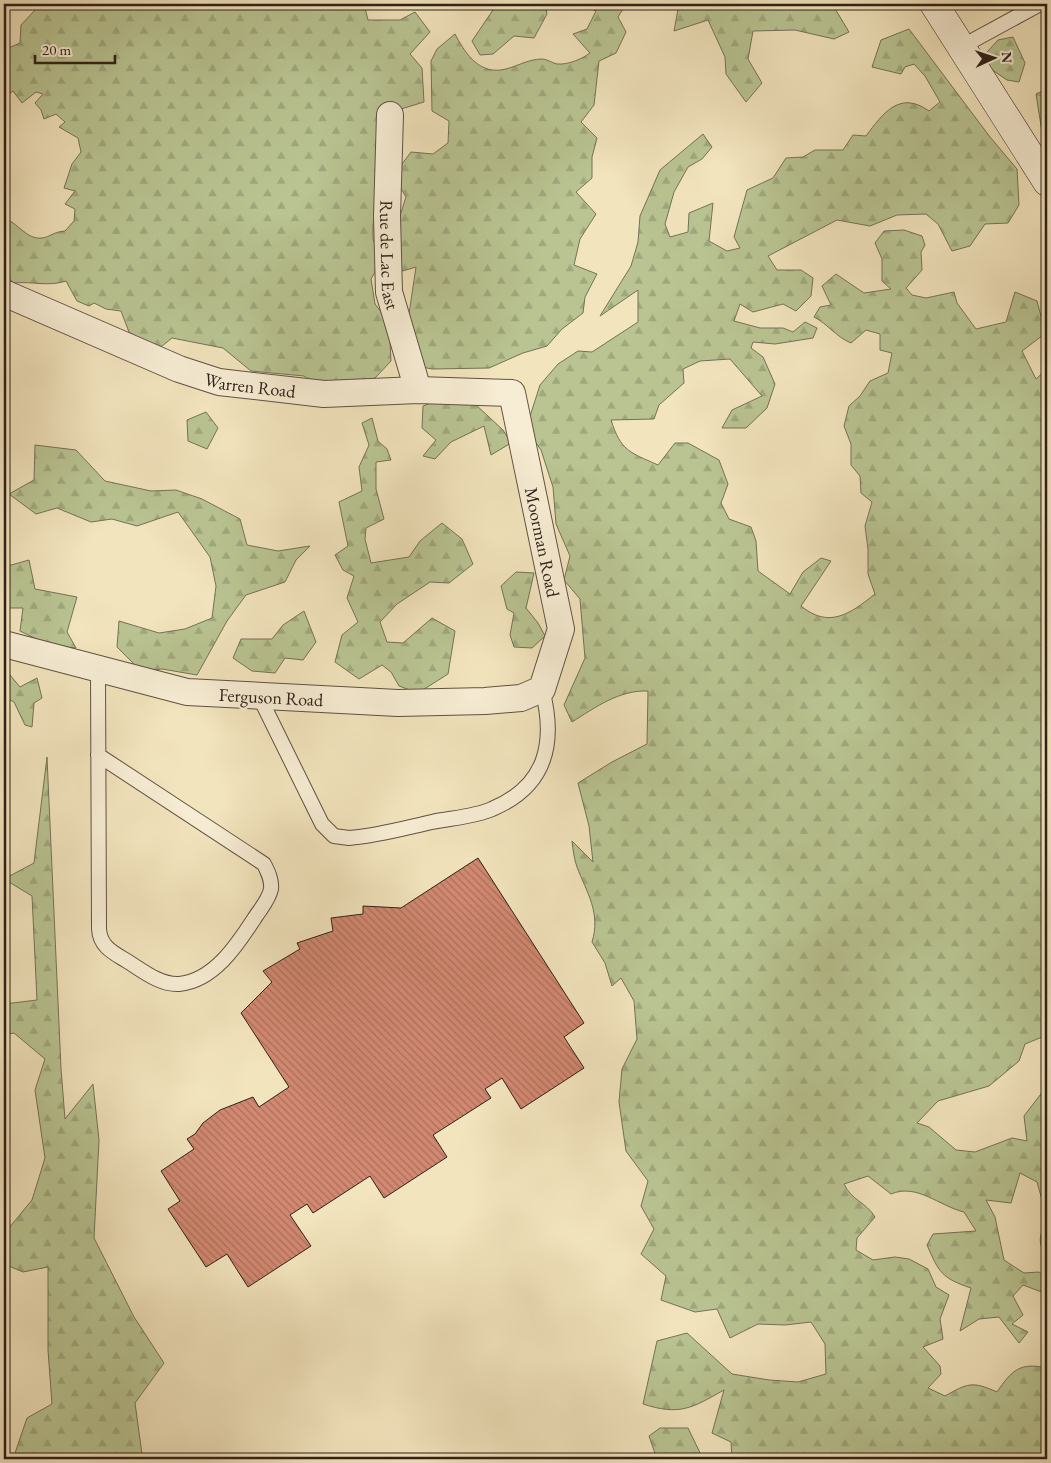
<svg xmlns="http://www.w3.org/2000/svg" width="1051" height="1463" font-family="'EB Garamond',serif">
<style>
.forest{fill:url(#forest-firs);stroke:#747256}
.building{fill:url(#building-back-hatch);stroke:#2f2019}
.lines{fill:none;stroke-linecap:round;stroke-linejoin:round}
.lane-casing{stroke:#605142;stroke-width:16}
.street-casing{stroke:#605142;stroke-width:28}
.secondary-casing{stroke:#2f2019;stroke-width:29}
.lane{stroke:#f7edd4;stroke-width:14}
.street{stroke:#f7edd4;stroke-width:26}
.secondary{stroke:#f7edd4;stroke-width:28}
.labels{text-anchor:middle;dominant-baseline:central;stroke-width:4.5;stroke-linejoin:round;paint-order:stroke}
.street-label{font-size:18px;fill:#2f2019;stroke:#f7edd4}
</style>
<defs>
<pattern id="forest-firs" width="22" height="20" patternUnits="userSpaceOnUse" patternTransform="scale(1.25)"><rect width="22" height="20" fill="#b9c492"/><path d="M5 1l3.5 6h-7zM16 11l3.5 6h-7z" fill="#9fa87d"/></pattern>
<pattern id="building-back-hatch" width="6" height="6" patternUnits="userSpaceOnUse" patternTransform="scale(1.25)"><rect width="6" height="6" fill="#d28871"/><path d="M-1 5l2 2M0 0l6 6M5-1l2 2" fill="none" stroke="#ab6f5c"/></pattern>
</defs>
<rect width="100%" height="100%" fill="#f2e4bd"/>
<filter id="stains"><feTurbulence type="fractalNoise" baseFrequency=".004" numOctaves="4"/><feColorMatrix values="0 0 0 0 .2 0 0 0 0 .09 0 0 0 0 .02 0 0 0 .5 -.17"/></filter>
<radialGradient id="worn" r=".72"><stop offset=".6" stop-color="#630" stop-opacity="0"/><stop offset="1" stop-color="#630" stop-opacity=".3"/></radialGradient>
<!-- forest -->
<path class="forest" d="M32,4H78L89,7L92,4H364L368,20H400L415,12L430,32L410,54L422,68L424,102L401,109L383,206L373,224V239L381,262L371,279L375,304L389,322L391,361L375,378L350,387L313,383L304,376L251,371L223,348L172,338L141,363V340L129,332L121,311L106,309L94,303L89,306L77,301L66,281C48,287 32,281 14,283L4,274V219C17,221 26,240 42,238C50,237 53,232 65,231L74,221L75,209L65,204L75,191L64,188L72,164L81,152L78,138L59,127L65,122L56,114L44,119L41,110L35,103L43,94L36,92L22,103L13,91L4,98V50L20,43L21,25L36,9Z
M497,4H545L547,14L534,38L514,36L493,54L480,55L472,41Z
M580,4H626L618,17L626,32L616,53L599,61L594,105L581,122L597,138L592,157V178L576,192L596,214L580,239L574,265L597,274L585,297L583,313L562,329L547,346L523,353L489,368L432,369L417,366L409,314L416,267L396,273V228L406,197L399,185L402,164L411,152L433,154L448,143L449,121L432,111L431,61L437,49L455,34C464,51 477,73 501,70C515,68 527,59 542,59C547,59 552,63 557,64C568,65 582,59 590,53L573,34L587,29L596,11Z
M679,4H837L834,7L849,32L834,39L795,30L753,31L748,59L762,83L746,102L726,74L725,57L708,20L674,31Z
M909,29L990,137L1017,169L1019,205L1008,223L985,224L970,246L952,251L938,224L926,214L897,215L870,226L837,220L768,256L777,270H801L813,278L811,296L796,311L783,304L753,312L740,304L734,321L760,328H783L793,332L805,322L817,328L813,338L775,344L753,342L751,348L763,357L775,384L767,408L746,428H722L732,410L762,396L730,359L700,361L683,369L684,383L659,405L654,419L611,420C621,451 629,452 658,465L675,443H688L719,460L728,484L721,503L729,519L751,527L756,541L758,571L790,594L803,572L821,558L831,561L801,606C829,629 850,614 875,594L868,574V549L865,526L872,502L861,493L860,476L851,465V444L844,426L849,406L860,396L870,381L888,373L892,353L880,350V334L866,330L851,343C836,337 828,324 814,317L820,307L831,305L822,286L836,274L864,293L891,289L882,281V259L875,243L884,231L904,230L922,236L925,245L921,252L922,270L906,288L912,295L926,298L954,292L957,303L976,329L1006,322L1015,292L1037,301L1042,320L1047,318V332L1022,351L1036,379L1047,369V1035L1025,1044L1019,1061L989,1086L938,1101L917,1123L929,1127L956,1150L975,1152L1012,1138L1027,1141L1024,1116L1047,1086V1218L1037,1182L1020,1173L1011,1203L986,1200L995,1217L1004,1260L1024,1273L1039,1272L1047,1278V1294L1023,1285L1013,1296L1023,1315L1012,1324L1028,1332L1019,1343L999,1317L979,1319L960,1331L971,1288C941,1278 939,1272 927,1245L933,1234L976,1231L964,1212C939,1206 917,1183 891,1194L868,1176L844,1184C851,1200 866,1202 875,1217L857,1238L856,1250L873,1260L895,1257L909,1259L928,1269L936,1287L949,1295L940,1319L943,1339L923,1347L940,1366L941,1374L928,1388L945,1396C968,1383 972,1381 997,1392C1012,1370 1020,1362 1047,1368V1459H732L731,1442L712,1433L724,1390C692,1408 680,1416 643,1404L657,1341L687,1333L732,1374L769,1380L798,1382L826,1374L825,1344L811,1322L785,1325L758,1324L730,1338L717,1309L695,1312L661,1300L666,1276L641,1254L654,1229L641,1206L648,1181L626,1151L619,1102L622,1069L637,1039L634,1001L621,978L612,986L605,963L592,942C601,913 587,893 577,867C574,859 573,849 572,841L593,862L589,826L578,783L612,762L647,744L648,691C619,690 596,707 572,722L564,705L585,658L580,599L564,580L570,556L556,524L553,487L541,450L526,429L540,385L558,364L578,351L592,352L638,322V290L600,316L631,266L638,242L640,216L660,170L703,134L712,147L702,159L688,167L674,192L665,224L670,237L688,232L689,213L713,203L709,241L727,251L740,248L734,237L747,190L773,178L786,158L803,157L815,150H843L853,135L866,136C883,113 900,90 929,111L940,102L925,76L914,64L905,67L901,74L872,67L881,40Z
M1013,37L1025,63L1019,82L1007,80L979,61L998,40Z
M1047,89V131L1042,132L1036,94Z
M444,398L475,404L503,430L511,443L491,455L484,426L451,442L435,459L423,456L436,440L422,428L423,406Z
M206,412L218,428L207,449L188,441L187,420Z
M372,418L378,441L387,449L391,460L376,462V489L384,519L366,528L365,539L371,563L409,557L420,541L442,523L462,539L473,564L449,583L430,582L397,604L380,622L387,642L403,643L432,618L455,631L448,674L418,693L399,686L391,672L382,665L359,679L335,662L342,635L358,622L347,598L354,576L343,570L335,555L348,546L339,502L362,491L359,467L369,445L362,423Z
M35,445L76,450L105,481L151,491L176,490L202,499L240,519L247,545L278,551L310,546L296,560L285,582L246,595L227,621L197,675L162,669L141,671L117,647L119,621L159,633L185,629L212,618L216,586L210,557L178,512L137,526L112,519L91,522L57,508L36,514L9,494L34,480Z
M29,560L35,589L77,597L67,632L76,648L49,645L20,631L23,608H4V567Z
M516,572L534,573L526,608L538,623L545,636L532,648L514,647L510,635L514,613L507,609L501,586Z
M304,611L316,642L303,660L285,658L275,673L252,671L233,658L241,639H272L283,625Z
M4,675H10L20,687L37,678L42,698L34,703L32,727L25,725L14,702L4,697Z
M47,757L61,1069L65,1119L93,1084L99,1140L94,1238L134,1317L164,1363L135,1403L142,1454L150,1459H13L27,1418L52,1404L48,1350V1267L23,1272L4,1264V1234L32,1200L45,1158L35,1090L45,1059L14,1033L4,1035V1004L37,1000L32,896L4,879L34,863Z
M1047,1223V1257C1038,1245 1038,1235 1047,1223Z
M660,1428H688L703,1459H657L649,1436Z"/>
<!-- building -->
<path class="building" d="M478,858L584,1023L564,1037L584,1068L521,1109L502,1078L485,1089L491,1098L433,1135L447,1157L384,1198L370,1176L313,1213L307,1204L290,1215L311,1246L248,1287L227,1254L206,1267L168,1209L180,1201L161,1171L194,1149L187,1139L195,1134L203,1123L220,1110L253,1097L259,1107L289,1087L241,1013L272,982L263,971L300,949L297,943L333,931L331,918L363,914V906L401,908Z"/>
<g class="lines">
<!-- lane casing -->
<g class="lane-casing">
<path id="lane" d="M961,47L1040,4
M98,669L99,929C100,947 114,953 127,961C143,971 160,985 179,984C215,981 239,942 256,916C262,907 269,899 271,889C272,880 268,872 264,864L98,755
M259,696L322,824L334,836L349,838C377,836 405,828 432,822C451,818 474,817 492,809C547,786 556,742 542,689"/>
</g>
<!-- street casing -->
<g class="street-casing">
<g id="street">
<path id="s1" d="M390,115L387,216L389,292L418,390"/>
<path id="s2" d="M4,293L179,369L219,382L324,394L418,390L512,393L561,629L542,689L521,698L485,701L398,703L187,692L4,644"/>
</g>
</g>
<!-- secondary casing -->
<g class="secondary-casing">
<path id="secondary" d="M934,4L1047,182"/>
</g>
<!-- lane -->
<use href="#lane" class="lane"/>
<!-- street -->
<use href="#street" class="street"/>
<!-- secondary -->
<use href="#secondary" class="secondary"/>
</g>
<g class="labels">
<!-- street labels -->
<g class="street-label">
<text stroke="none"><textPath href="#s1" startOffset="140">Rue de Lac East</textPath></text>
<text stroke="none"><textPath href="#s2" startOffset="264">Warren Road</textPath></text>
<text stroke="none"><textPath href="#s2" startOffset="679">Moorman Road</textPath></text>
<text transform="translate(271 697) rotate(3)">Ferguson Road</text>
</g>
</g>
<!-- margin -->
<rect width="1051" height="1463" fill="none" stroke="#f2e4bd" stroke-width="20"/>
<rect x="5" y="5" width="1041" height="1453" fill="none" stroke="#2f2019" stroke-width="2.5"/>
<rect x="10" y="10" width="1031" height="1443" fill="none" stroke="#2f2019"/>
<!-- north arrow -->
<g transform="translate(994 58) rotate(87)" stroke="#f7edd4" stroke-width="4" paint-order="stroke">
<path d="M0-4L9 19L0 12L-9 19Z" fill="#2f2019"/>
<text y="-8" font-size="14" font-weight="bold" text-anchor="middle" fill="#2f2019">N</text>
</g>
<!-- scale -->
<path d="M35 55v8h80v-8" fill="none" stroke="#2f2019" stroke-width="2.5"/>
<text x="42" y="55" font-size="15" fill="#2f2019" stroke="#f7edd4" stroke-width="4" paint-order="stroke">20 m</text>
<rect width="100%" height="100%" filter="url(#stains)"/>
<rect width="100%" height="100%" fill="url(#worn)"/>
</svg>
